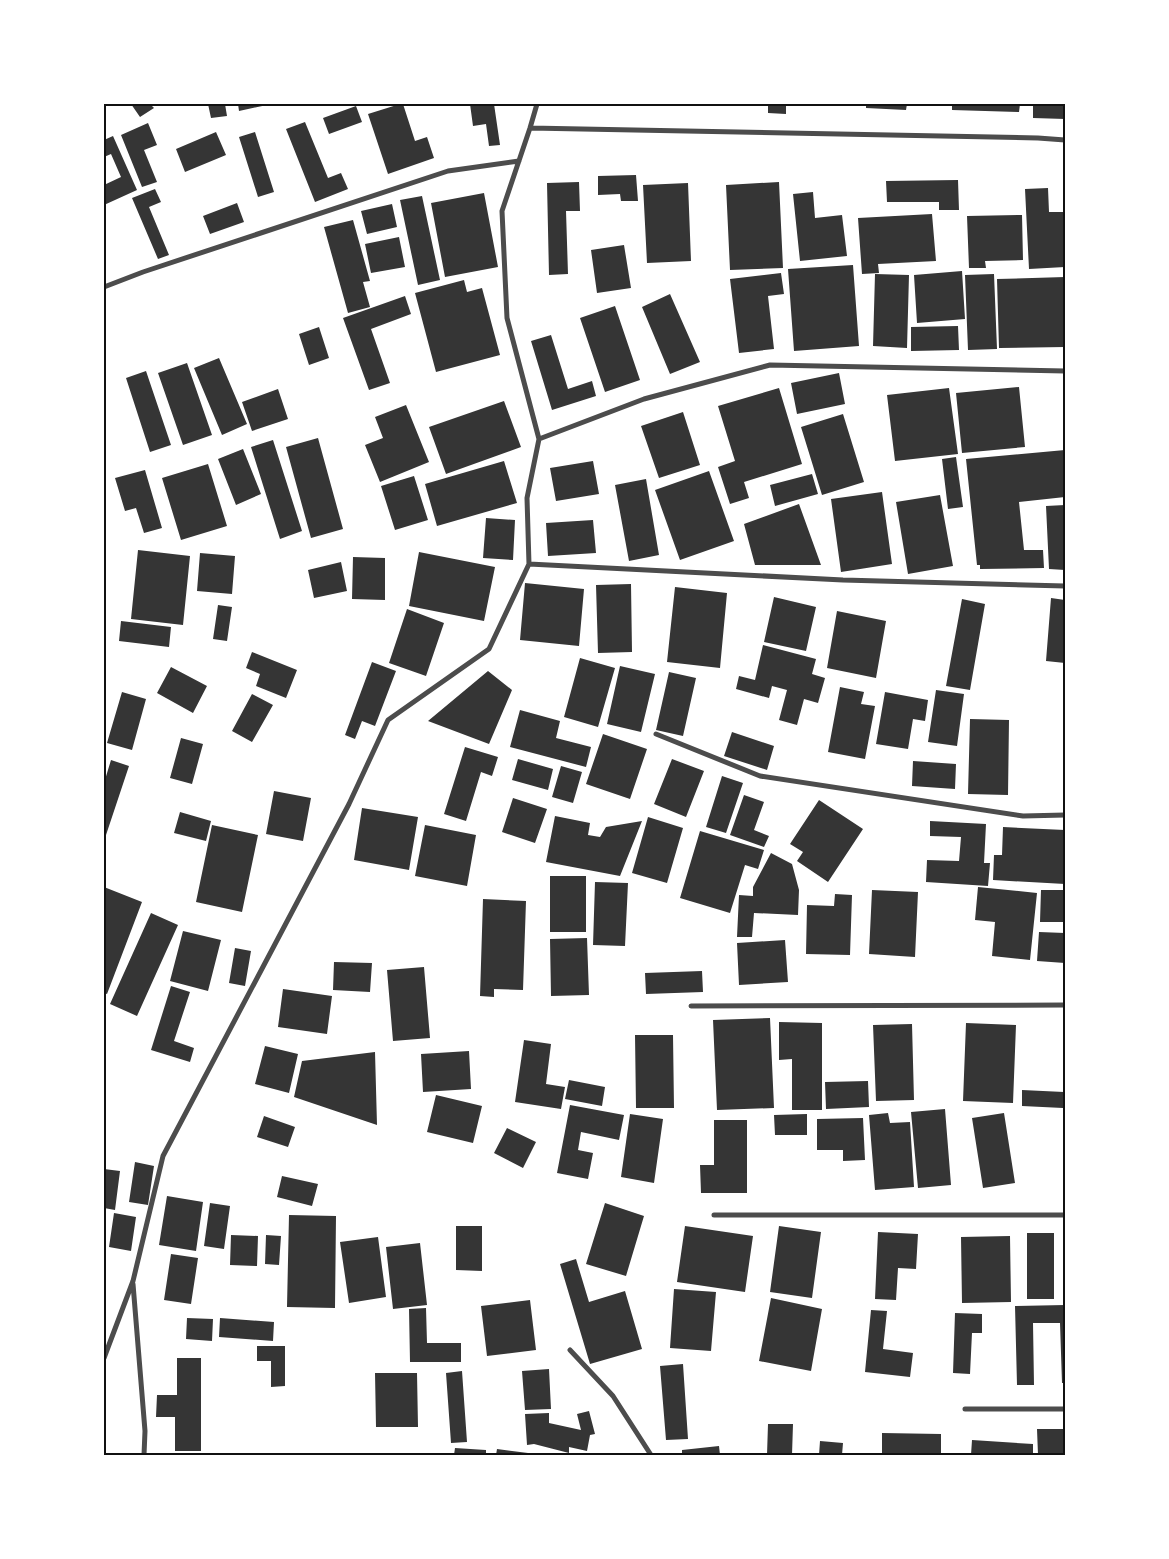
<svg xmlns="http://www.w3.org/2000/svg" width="1169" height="1559" font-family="Mulish,sans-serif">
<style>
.building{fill:#353535}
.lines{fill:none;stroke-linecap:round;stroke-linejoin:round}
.minor{stroke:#4c4c4c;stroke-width:5}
.neatline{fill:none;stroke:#111;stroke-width:2}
</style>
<rect width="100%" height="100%" fill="#fff"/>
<!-- building -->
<path class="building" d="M131,104H150L154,108L140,117Z
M208,104H225L227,116L211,118Z
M238,104H267V105L239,111Z
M400,104H403L415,141L427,137L434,158L388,174L368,114Z
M470,104H494L500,145L489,146L486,124L473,126Z
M768,104H786V114L768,113Z
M866,104H907L906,110L866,108Z
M952,104H1020L1019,112L952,110Z
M1033,104H1065V119L1033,118Z
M356,106L362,122L329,134L323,118Z
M305,122L328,178L341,173L348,189L315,202L286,129Z
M148,123L157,145L144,150L157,182L142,187L121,135Z
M216,132L226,155L185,172L176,149Z
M255,132L274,192L258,197L239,137Z
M113,136L137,190L104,205V185L121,177L111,154L104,157V140Z
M636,175L638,201H621L620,194L598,195V176Z
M958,180L959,210H939V202H887L886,181Z
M579,182L580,211H566L568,274L549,275L547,183Z
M779,182L783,268L730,270L726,185Z
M688,183L691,261L647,263L643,185Z
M1048,188L1049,212H1065V267L1029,269L1025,189Z
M155,189L161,202L149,207L169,255L158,259L132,198Z
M813,192L815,218L842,215L847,256L800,261L793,194Z
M484,193L498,267L445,277L431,203Z
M422,196L440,280L418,285L400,200Z
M237,203L244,222L210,234L203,216Z
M392,204L397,227L367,234L361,211Z
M932,214L936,261L878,264L879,273L862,274L858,218Z
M1022,215L1023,260L985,261L986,268H969L967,216Z
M353,220L370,281L363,282L370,307L348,313L324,227Z
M399,237L405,267L371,273L365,244Z
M624,245L631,288L597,293L591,250Z
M853,265L859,346L794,351L788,269Z
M962,271L965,319L917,323L914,275Z
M781,273L784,294L768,296L774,349L739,353L730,279Z
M875,274L909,275L907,348L873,346Z
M994,274L997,349L968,350L965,275Z
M1065,277V347L999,348L997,279Z
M464,280L467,292L482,288L500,355L436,372L415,293Z
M670,294L700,362L670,374L642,307Z
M405,296L411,314L371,329L390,383L369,390L343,318Z
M615,306L640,380L605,392L580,318Z
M958,326L959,350L911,351V327Z
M319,327L329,358L309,365L299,334Z
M551,335L568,389L592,381L596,396L552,410L531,341Z
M219,358L247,424L222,435L194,368Z
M187,363L212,435L183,445L158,373Z
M146,371L171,445L150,452L126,378Z
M839,373L845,404L797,414L791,383Z
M1019,387L1025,447L962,453L956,393Z
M779,388L802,464L744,482L749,498L730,504L718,467L735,461L718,406Z
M949,388L958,454L895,461L887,395Z
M278,389L288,419L252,431L242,402Z
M504,401L521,447L446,474L429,427Z
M406,405L429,462L380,482L365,445L383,438L375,417Z
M683,412L700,465L659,478L641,426Z
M843,414L864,482L822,495L801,427Z
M318,438L343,529L311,538L286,447Z
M273,440L302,531L280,539L251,447Z
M243,449L261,494L236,505L218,459Z
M1065,450V497L1019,502L1024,550H1043L1044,568L980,569V565H977L966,459Z
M956,457L963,507L948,509L942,459Z
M504,461L517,503L437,526L425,484Z
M593,461L599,494L556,501L550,468Z
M208,464L227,526L181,540L162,478Z
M145,470L162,528L144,533L136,508L125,511L115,478Z
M709,471L734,541L680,560L655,490Z
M812,474L818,494L775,506L770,485Z
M414,476L428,520L395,530L381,486Z
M646,479L659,555L629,561L615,485Z
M882,492L892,564L841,572L831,499Z
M940,495L953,566L908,574L896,502Z
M799,504L821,565H755L744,524Z
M1065,505V570L1049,569L1046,506Z
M486,518L515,520L513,560L483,558Z
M593,520L596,553L548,556L546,523Z
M138,550L190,556L183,625L131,619Z
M419,552L495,567L484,621L409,606Z
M200,553L235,556L232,594L197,591Z
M353,557L385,558V600L352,599Z
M341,562L347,591L314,598L308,570Z
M525,583L584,589L579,646L520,640Z
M631,584L632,652L598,653L596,585Z
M675,587L727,593L720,668L667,662Z
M774,597L816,607L806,651L764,642Z
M1051,598L1065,600V663L1046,661Z
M962,599L985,604L970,690L946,686Z
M218,605L232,607L227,641L213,639Z
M407,609L444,623L426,676L389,663Z
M837,611L886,621L876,678L827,668Z
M121,621L171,627L169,647L119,641Z
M763,645L816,659L812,674L825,678L818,703L804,699L797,725L779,720L787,690L772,686L769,698L736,689L739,676L755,680Z
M252,652L297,670L286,698L256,686L260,674L246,668Z
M580,658L615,668L598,727L564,717Z
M372,662L396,671L375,726L362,721L355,739L345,735Z
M620,666L655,674L641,732L607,724Z
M171,667L207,686L193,713L157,693Z
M488,671L512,690L489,744L428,721Z
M669,672L696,678L683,736L656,730Z
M840,687L864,692L861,704L875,706L865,759L828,752Z
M936,690L964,694L957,746L928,742Z
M122,692L146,699L132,750L107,743Z
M885,692L928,700L925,721L913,719L908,749L876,744Z
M252,694L273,705L252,742L232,731Z
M520,710L560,721L556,738L591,747L586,767L510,747Z
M970,719L1009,720L1008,795L968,794Z
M732,732L774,746L767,770L724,756Z
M603,734L647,749L630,799L586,784Z
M181,738L203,744L192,784L170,778Z
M465,747L498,757L492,776L481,772L466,821L444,814Z
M518,759L553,769L548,790L512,780Z
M672,759L704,771L686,817L654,804Z
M111,760L129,766L106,835L104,834V783Z
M913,761L956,764L955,789L912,786Z
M561,766L582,772L573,803L552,797Z
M722,776L743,783L726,833L706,827Z
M274,791L311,798L303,841L266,834Z
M744,795L764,802L754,830L769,836L764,847L730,835Z
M513,798L547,809L535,843L502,832Z
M819,800L863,829L828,882L797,861L803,852L790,844Z
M362,808L418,817L409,870L354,860Z
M180,812L211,821L206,841L174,833Z
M555,816L590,823L588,835L600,837L606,827L642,821L620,876L546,862Z
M648,817L683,828L667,883L632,873Z
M930,821L986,824L984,863H990L988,886L926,882L927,860L959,861L961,837L930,836Z
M212,825L258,835L242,912L196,902Z
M425,825L476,835L467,886L415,876Z
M1003,827L1065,830V884L993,880L994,855H1002Z
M700,831L764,850L758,869L745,865L730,913L680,898Z
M771,853L792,864L799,890L798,915L754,913L752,937H737L739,895L753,896V887Z
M550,876H586V932H550Z
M595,882L628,883L625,946L593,945Z
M104,887L142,902L107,994L104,993Z
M978,887L1037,893L1030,960L992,956L995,922L975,920Z
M872,890L918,892L915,957L869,954Z
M1041,890H1065V922H1040Z
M835,894L852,895L850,955L806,954L807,905L834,906Z
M483,899L526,901L523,990L494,989V997L480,996Z
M151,913L178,925L137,1016L110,1004Z
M183,931L221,940L208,991L170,981Z
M1039,932L1065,933V963L1037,961Z
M587,938L589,995L551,996L550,939Z
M785,940L788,982L739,985L737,943Z
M235,948L251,951L245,986L229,983Z
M334,962L372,963L370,992L333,990Z
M424,967L430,1038L393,1041L387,970Z
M702,971L703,992L646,994L645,973Z
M171,986L190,992L174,1041L194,1048L190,1062L151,1050Z
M283,989L332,996L327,1034L278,1027Z
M770,1018L774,1108L717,1110L713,1020Z
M779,1022L822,1023V1110H792V1059L779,1060Z
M966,1023L1016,1025L1013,1103L963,1101Z
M912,1024L914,1100L876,1101L873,1025Z
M635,1035H673L674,1108H636Z
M524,1040L551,1044L546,1084L565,1087L561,1109L515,1102Z
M265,1046L298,1054L289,1093L255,1084Z
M469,1051L471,1089L423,1092L421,1054Z
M375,1052L377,1125L294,1097L302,1061Z
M569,1080L605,1087L602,1106L565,1099Z
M868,1081L869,1107L826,1109L825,1082Z
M1022,1090L1064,1092L1063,1108L1022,1106Z
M436,1095L482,1106L473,1143L427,1132Z
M570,1105L624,1115L619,1140L581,1132L578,1150L593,1153L588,1179L557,1173Z
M945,1109L951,1185L918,1188L911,1112Z
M888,1113L890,1123L910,1122L914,1187L875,1190L869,1115Z
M1004,1113L1015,1183L983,1188L972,1118Z
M630,1114L663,1119L654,1183L621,1177Z
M807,1114V1135H775L774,1115Z
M264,1116L295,1127L288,1147L257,1137Z
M863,1118L865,1160L843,1161V1150H817V1119Z
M714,1120H747V1193H701L700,1165H714Z
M507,1128L536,1142L523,1168L494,1153Z
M135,1162L154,1166L148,1205L129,1202Z
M104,1169L120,1171L115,1210L104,1208Z
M282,1176L318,1184L312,1206L277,1197Z
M167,1196L203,1202L196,1251L159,1245Z
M210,1203L230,1206L224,1249L204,1246Z
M605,1203L644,1216L626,1276L586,1264Z
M114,1213L136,1217L131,1251L109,1247Z
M289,1215L336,1216L335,1308L287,1307Z
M456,1226H482V1271L456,1270Z
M685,1226L753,1236L745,1292L677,1282Z
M779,1226L821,1232L812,1298L770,1292Z
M878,1232L918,1234L916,1269L898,1268L896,1300L875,1299Z
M1027,1233H1054V1299H1027Z
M231,1235L258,1236L257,1266L230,1265Z
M266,1235L281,1236L279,1265L265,1264Z
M1010,1236L1011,1302L962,1303L961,1237Z
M378,1237L386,1297L349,1303L340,1242Z
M420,1243L427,1305L393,1309L386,1247Z
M171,1254L198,1258L191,1304L164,1300Z
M576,1259L589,1302L625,1291L642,1349L590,1364L560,1264Z
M674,1289L716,1292L711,1351L670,1348Z
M771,1298L822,1309L811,1371L759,1361Z
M530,1300L536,1350L487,1356L481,1306Z
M1065,1305V1383H1062L1060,1323H1033L1034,1385H1017L1015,1306Z
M426,1308L427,1343H461V1362H410L409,1309Z
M871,1310L887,1311L883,1349L913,1353L910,1377L865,1372Z
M955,1313L982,1314V1333H972L970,1374L953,1373Z
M187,1318L213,1319L212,1341L186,1339Z
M220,1318L274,1322L273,1341L219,1337Z
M257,1346H285V1386L271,1387V1361H257Z
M177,1358H201V1451H175V1417H156L157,1395H177Z
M683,1364L688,1439L666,1440L660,1366Z
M549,1369L551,1409L525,1410L522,1371Z
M462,1371L467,1442L451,1443L446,1373Z
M375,1373H417L418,1427H376Z
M589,1411L595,1434L590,1435L587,1451L569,1447V1453L534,1444L527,1445L525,1414L549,1413V1423L581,1430L577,1414Z
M768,1424H793L792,1455H767Z
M1037,1429H1065V1454L1038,1455Z
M882,1433L941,1434V1455H882Z
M972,1440L1033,1444V1455H971Z
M820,1441L843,1443L842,1455H819Z
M719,1446L720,1455H682V1450Z
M455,1448L486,1450V1455H454Z
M497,1449L536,1454V1455H496Z"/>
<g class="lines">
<!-- minor -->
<path class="minor" d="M530,128L1038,138L1065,140
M104,287L143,272L448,171L519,161
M539,439L644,399L770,365L1065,371
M529,564L843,580L1065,586
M656,734L760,776L1023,816L1065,815
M691,1006L1065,1005
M714,1215H1065
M133,1284L145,1431L144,1455
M570,1350L613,1396L651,1455
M104,1358L133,1281L163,1156L349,804L388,720L489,649L529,564L527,498L539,439L507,318L502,211L530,128L537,104
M965,1409H1065"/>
</g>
<!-- border -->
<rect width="1169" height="1559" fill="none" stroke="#ffffff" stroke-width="210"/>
<rect x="105" y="105" width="959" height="1349" class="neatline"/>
</svg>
